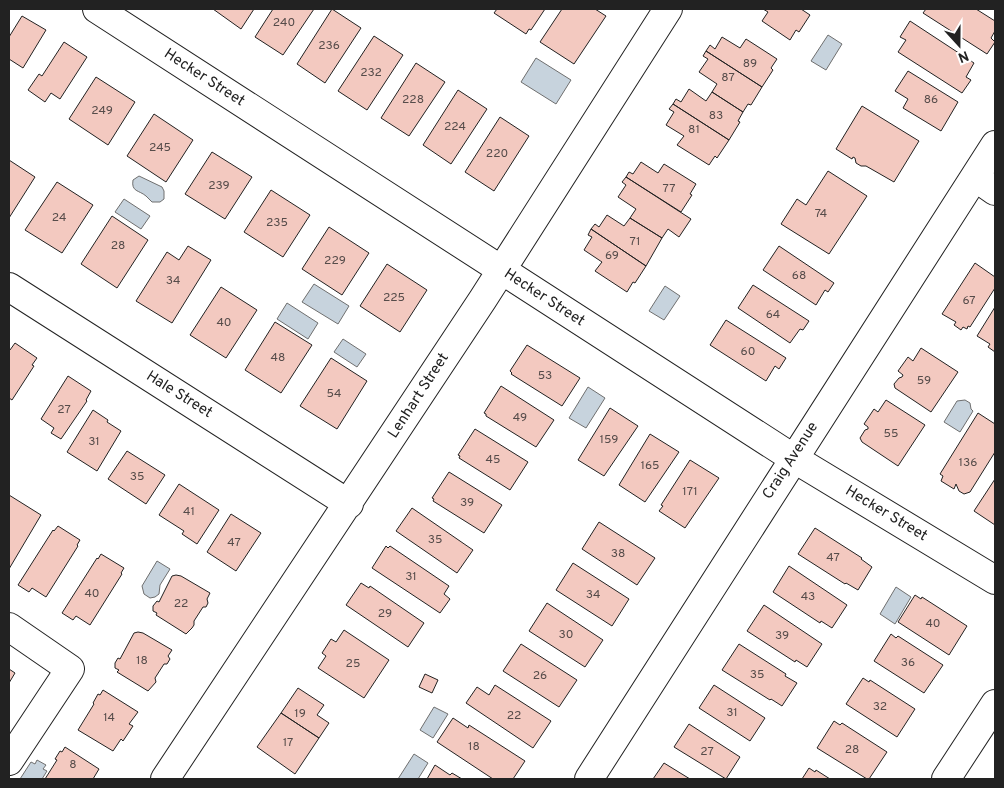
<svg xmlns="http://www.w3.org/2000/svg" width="1004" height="788" font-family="Overpass,sans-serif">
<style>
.water{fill:#c7d3dd;stroke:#6f6f6f}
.building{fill:#f3c9c0;stroke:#222}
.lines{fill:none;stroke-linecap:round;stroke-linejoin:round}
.minor-casing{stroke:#222;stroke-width:30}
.minor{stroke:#fff;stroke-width:28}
.labels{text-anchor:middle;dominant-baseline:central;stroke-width:4;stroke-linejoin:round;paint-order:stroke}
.number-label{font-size:12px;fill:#564c4a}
.street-label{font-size:15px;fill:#222;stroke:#fff}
</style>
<rect width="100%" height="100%" fill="#fff"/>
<!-- water -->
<path class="water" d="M828,35L842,44L826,70L811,61Z
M536,58L571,80L556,104L521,82Z
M139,176L162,187L164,191V199L160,202H152C150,200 148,198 146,196C139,190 131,192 133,180Z
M124,199L150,216L141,229L115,212Z
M314,284L349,306L338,324L302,302Z
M665,286L680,296L664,320L649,311Z
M287,303L318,323L308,339L277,319Z
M343,339L366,354L357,367L334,352Z
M588,387L605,398L586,428L569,418Z
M965,400L970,403L971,409L973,411L960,432L944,422L957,401Z
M157,561L170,569L160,585L159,594L155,597L150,598L144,594L142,586Z
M896,587L911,597L895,624L880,614Z
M434,707L448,714L433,738L420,730Z
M414,754L428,763L418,779H398Z
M37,760L46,765L43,769L47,771L42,779H20L31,762L35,764Z"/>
<!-- building -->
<path class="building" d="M213,9H254L241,29Z
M273,9H314L283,55L255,37Z
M332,9L361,28L325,83L297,64Z
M497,9H545L531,30L529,29L526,34L494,13Z
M562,9H595L606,16L574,64L540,42Z
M763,9H801L810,15L799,32L796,30L790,40L762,21L768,12Z
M926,9H976L995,21V31L991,38L995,42L987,54L923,13Z
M22,16L46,30L23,68L9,59V37Z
M910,21L974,63L966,77L971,80L962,93L898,52L906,40L900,37Z
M374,36L403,55L367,110L338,91Z
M722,37L740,48L746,39L777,59L771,68L773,70L762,87L706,51L710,45L715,49Z
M64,42L87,57L60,99L51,93L45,102L28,90L39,74L42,76Z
M706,51L762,87L751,105L748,104L743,112L712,92L717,84L699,72L708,59L703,56Z
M416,63L445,82L409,136L381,118Z
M908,71L958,102L941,131L903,108L908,99L895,91Z
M96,77L135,102L108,145L69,119Z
M689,89L706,101L712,92L743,112L738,121L740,122L729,140L673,104L676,99L681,102Z
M458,90L487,109L451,164L423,145Z
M673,104L729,140L717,158L715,156L709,165L677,145L684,136L666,125L674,112L669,109Z
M862,106L919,141L894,182L866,166H861L856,163L855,158L853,157L852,159L836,149Z
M154,114L193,140L166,182L127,156Z
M500,117L529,136L494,191L465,172Z
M212,152L252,177L225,219L185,194Z
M9,160L35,177L9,218Z
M641,162L658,173L664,164L696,184L690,194L692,195L681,212L626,177L629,172L633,174Z
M828,171L867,196L829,254L781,224L797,199L806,205Z
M626,177L691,219L679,237L668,229L662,238L630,218L636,209L618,197L626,185L622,182Z
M57,182L93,205L62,253L25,230Z
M271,190L310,215L283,257L244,232Z
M607,215L624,226L630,218L662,238L646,266L591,229L595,224L599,227Z
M112,216L148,240L117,288L81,264Z
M329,227L369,253L342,295L302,269Z
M591,229L646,266L635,283L633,282L627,292L595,271L602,262L584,250L592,237L588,235Z
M188,246L211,260L172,323L136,301L167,252L179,260Z
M779,246L834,283L828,292L825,290L816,305L763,270Z
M975,263L995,277V288L970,327L968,326L967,329L963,327L961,330L954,325L956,322L942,314Z
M387,264L427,290L400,332L360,306Z
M753,285L809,321L803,330L800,329L790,343L738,308Z
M221,287L257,310L226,358L190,335Z
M995,307V352L988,347L990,344L977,336Z
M726,320L786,358L779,369L775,366L766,381L710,345Z
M275,322L312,345L281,393L245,370Z
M15,343L37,358L32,365L34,366L12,400L9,398V350H10Z
M527,345L580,378L562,406L511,374L512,373L510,371Z
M921,348L958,372L931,412L895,388L894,384L899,378L902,377L903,375L898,371L908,357L913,361Z
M331,358L367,381L337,429L300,406Z
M68,376L91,391L86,400L87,401L61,439L51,433L54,428L41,419Z
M501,386L554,420L536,447L486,416V414L484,413Z
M886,400L925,425L898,466L862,442L860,438L865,430L868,429V427L864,424L874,409L878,412Z
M610,408L638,426L604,476L578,460Z
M93,410L108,420L107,422L121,431L97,471L67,452Z
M978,413L995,424V452L970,492L964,494L959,491L956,484L954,489L941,481L943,476L940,474Z
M475,429L528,462L510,490L459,458L460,456L458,455Z
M650,434L679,452L645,502L619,485Z
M127,451L165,475L146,504L108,479Z
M690,460L719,478L685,528L659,511L663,506L661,505Z
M449,472L502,505L484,533L433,501L434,499L432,498Z
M995,479V525L974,511Z
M179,484L219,510L197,544L182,534L184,531L159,515Z
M9,495L41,515L9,569Z
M412,508L473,550L457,573L396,531Z
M231,514L261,533L236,571L207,552Z
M599,522L655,558L637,585L582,549Z
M58,526L80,540L77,545L78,546L46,597L32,588L29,592L18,585L53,530L54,531Z
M815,528L862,558L861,559L872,567L858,590L846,583L845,584L798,554Z
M386,546L388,548L390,546L449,586L444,594L450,599L440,613L372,568Z
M101,554L124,568L121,573L122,574L90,625L76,616L73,620L62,613L97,558L98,559Z
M573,563L629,599L612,626L556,590Z
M789,566L847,605L832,628L821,621L820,623L773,592Z
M176,575L181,576L210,593L207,599L208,603L206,607H203L194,621V625L192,628L186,634L156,615L157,613L153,611V606L157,601L159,602L172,576Z
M361,583L369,588L370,586L424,623L408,647L346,605Z
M915,595L921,599L922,597L967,626L949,655L898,622Z
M547,603L603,640L585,667L529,631Z
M764,605L822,644L807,667L796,660L795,662L747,631Z
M344,630L389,660L364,698L318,668L326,656L322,653L331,639L336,642Z
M138,632L143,633L172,650L168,656L170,659L167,664H164L155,678L156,682L148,691L117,672L119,670L115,668V663L118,658L120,659L134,633Z
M891,634L896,638L898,636L943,665L924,693L874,661Z
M521,644L577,680L559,707L503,671Z
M739,644L786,674L785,676L797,683L782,706L771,699L770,700L722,670Z
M9,669L15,673L9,683Z
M425,674L438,680L432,693L419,687Z
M863,678L869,682L870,680L915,709L897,737L846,704Z
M495,685L551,721L533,748L466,703L477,687L489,695Z
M714,685L765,718L750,741L699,708Z
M298,688L324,705L317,715L329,723L319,738L281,713Z
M103,690L138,712L129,724L133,726L123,741L121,739L113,751L78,730L94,704L93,703L98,694L100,695Z
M281,713L319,738L295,774L257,747Z
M453,718L468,728L469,725L525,761L513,779H493L437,742Z
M834,721L840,725L842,723L887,752L869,779H867L817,748Z
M689,724L740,757L726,779L674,747Z
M65,747L99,769L93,779H45L57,760L55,759L60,751L62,752Z
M664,763L690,779H653Z
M435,765L450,775L452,773L462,779H427Z
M809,768L815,772L816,770L830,779H802Z"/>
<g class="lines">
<!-- minor casing -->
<g class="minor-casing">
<path id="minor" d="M97,9L793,458L995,580
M975,177L995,191
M9,287L349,504
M9,627L70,669L9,761
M165,779L483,299L668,9
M589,779L995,145
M946,779L995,704"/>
</g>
<!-- minor -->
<use href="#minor" class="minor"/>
</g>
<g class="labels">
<!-- number labels -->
<g class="number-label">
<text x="284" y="23">240</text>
<text x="329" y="46">236</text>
<text x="750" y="64">89</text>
<text x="371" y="73">232</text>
<text x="728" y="78">87</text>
<text x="413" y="100">228</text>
<text x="931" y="100">86</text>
<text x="102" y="111">249</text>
<text x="716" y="116">83</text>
<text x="455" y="127">224</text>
<text x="694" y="130">81</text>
<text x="160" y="148">245</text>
<text x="497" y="154">220</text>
<text x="219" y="186">239</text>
<text x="669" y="189">77</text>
<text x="821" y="214">74</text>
<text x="59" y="218">24</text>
<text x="277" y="223">235</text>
<text x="635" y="242">71</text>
<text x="118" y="246">28</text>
<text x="612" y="256">69</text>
<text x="335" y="261">229</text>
<text x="799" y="276">68</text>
<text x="173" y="281">34</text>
<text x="394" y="298">225</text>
<text x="969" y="301">67</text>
<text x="773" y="315">64</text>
<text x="224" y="323">40</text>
<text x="748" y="352">60</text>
<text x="278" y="358">48</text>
<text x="545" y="376">53</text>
<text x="924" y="381">59</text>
<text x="334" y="394">54</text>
<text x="64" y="410">27</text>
<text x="520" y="418">49</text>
<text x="891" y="434">55</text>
<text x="609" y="440">159</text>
<text x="94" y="442">31</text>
<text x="493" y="460">45</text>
<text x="968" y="463">136</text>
<text x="650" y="466">165</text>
<text x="137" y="477">35</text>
<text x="690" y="492">171</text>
<text x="467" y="503">39</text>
<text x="189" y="512">41</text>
<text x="435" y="540">35</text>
<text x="234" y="543">47</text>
<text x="618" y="554">38</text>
<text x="833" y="558">47</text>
<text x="411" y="577">31</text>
<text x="92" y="594">40</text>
<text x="593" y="595">34</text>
<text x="808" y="597">43</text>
<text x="181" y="604">22</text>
<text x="385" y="614">29</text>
<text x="933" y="624">40</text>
<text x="566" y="635">30</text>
<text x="782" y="636">39</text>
<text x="142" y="661">18</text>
<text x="908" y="663">36</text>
<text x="353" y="664">25</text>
<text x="757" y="675">35</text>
<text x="540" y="676">26</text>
<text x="880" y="707">32</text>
<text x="732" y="713">31</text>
<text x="300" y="714">19</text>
<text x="514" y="716">22</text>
<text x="109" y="718">14</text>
<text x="288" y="743">17</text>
<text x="474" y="747">18</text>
<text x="852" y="750">28</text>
<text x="707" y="752">27</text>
<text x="73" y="765">8</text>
</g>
<!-- street labels -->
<g class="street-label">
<text transform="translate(204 78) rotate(33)">Hecker Street</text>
<text transform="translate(544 298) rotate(33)">Hecker Street</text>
<text transform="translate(179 395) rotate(32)">Hale Street</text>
<text transform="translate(419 396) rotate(-57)">Lenhart Street</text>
<text transform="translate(791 461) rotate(-57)">Craig Avenue</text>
<text transform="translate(886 514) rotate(31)">Hecker Street</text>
</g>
</g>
<!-- border -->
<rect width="1004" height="788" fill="none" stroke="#222222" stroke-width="20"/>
<!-- north arrow -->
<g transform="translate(959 45) rotate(159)" stroke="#ffffff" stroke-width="4" paint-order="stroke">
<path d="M0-4L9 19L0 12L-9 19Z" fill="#222222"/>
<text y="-8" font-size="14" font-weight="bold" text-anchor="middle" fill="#222222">N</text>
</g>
</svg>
